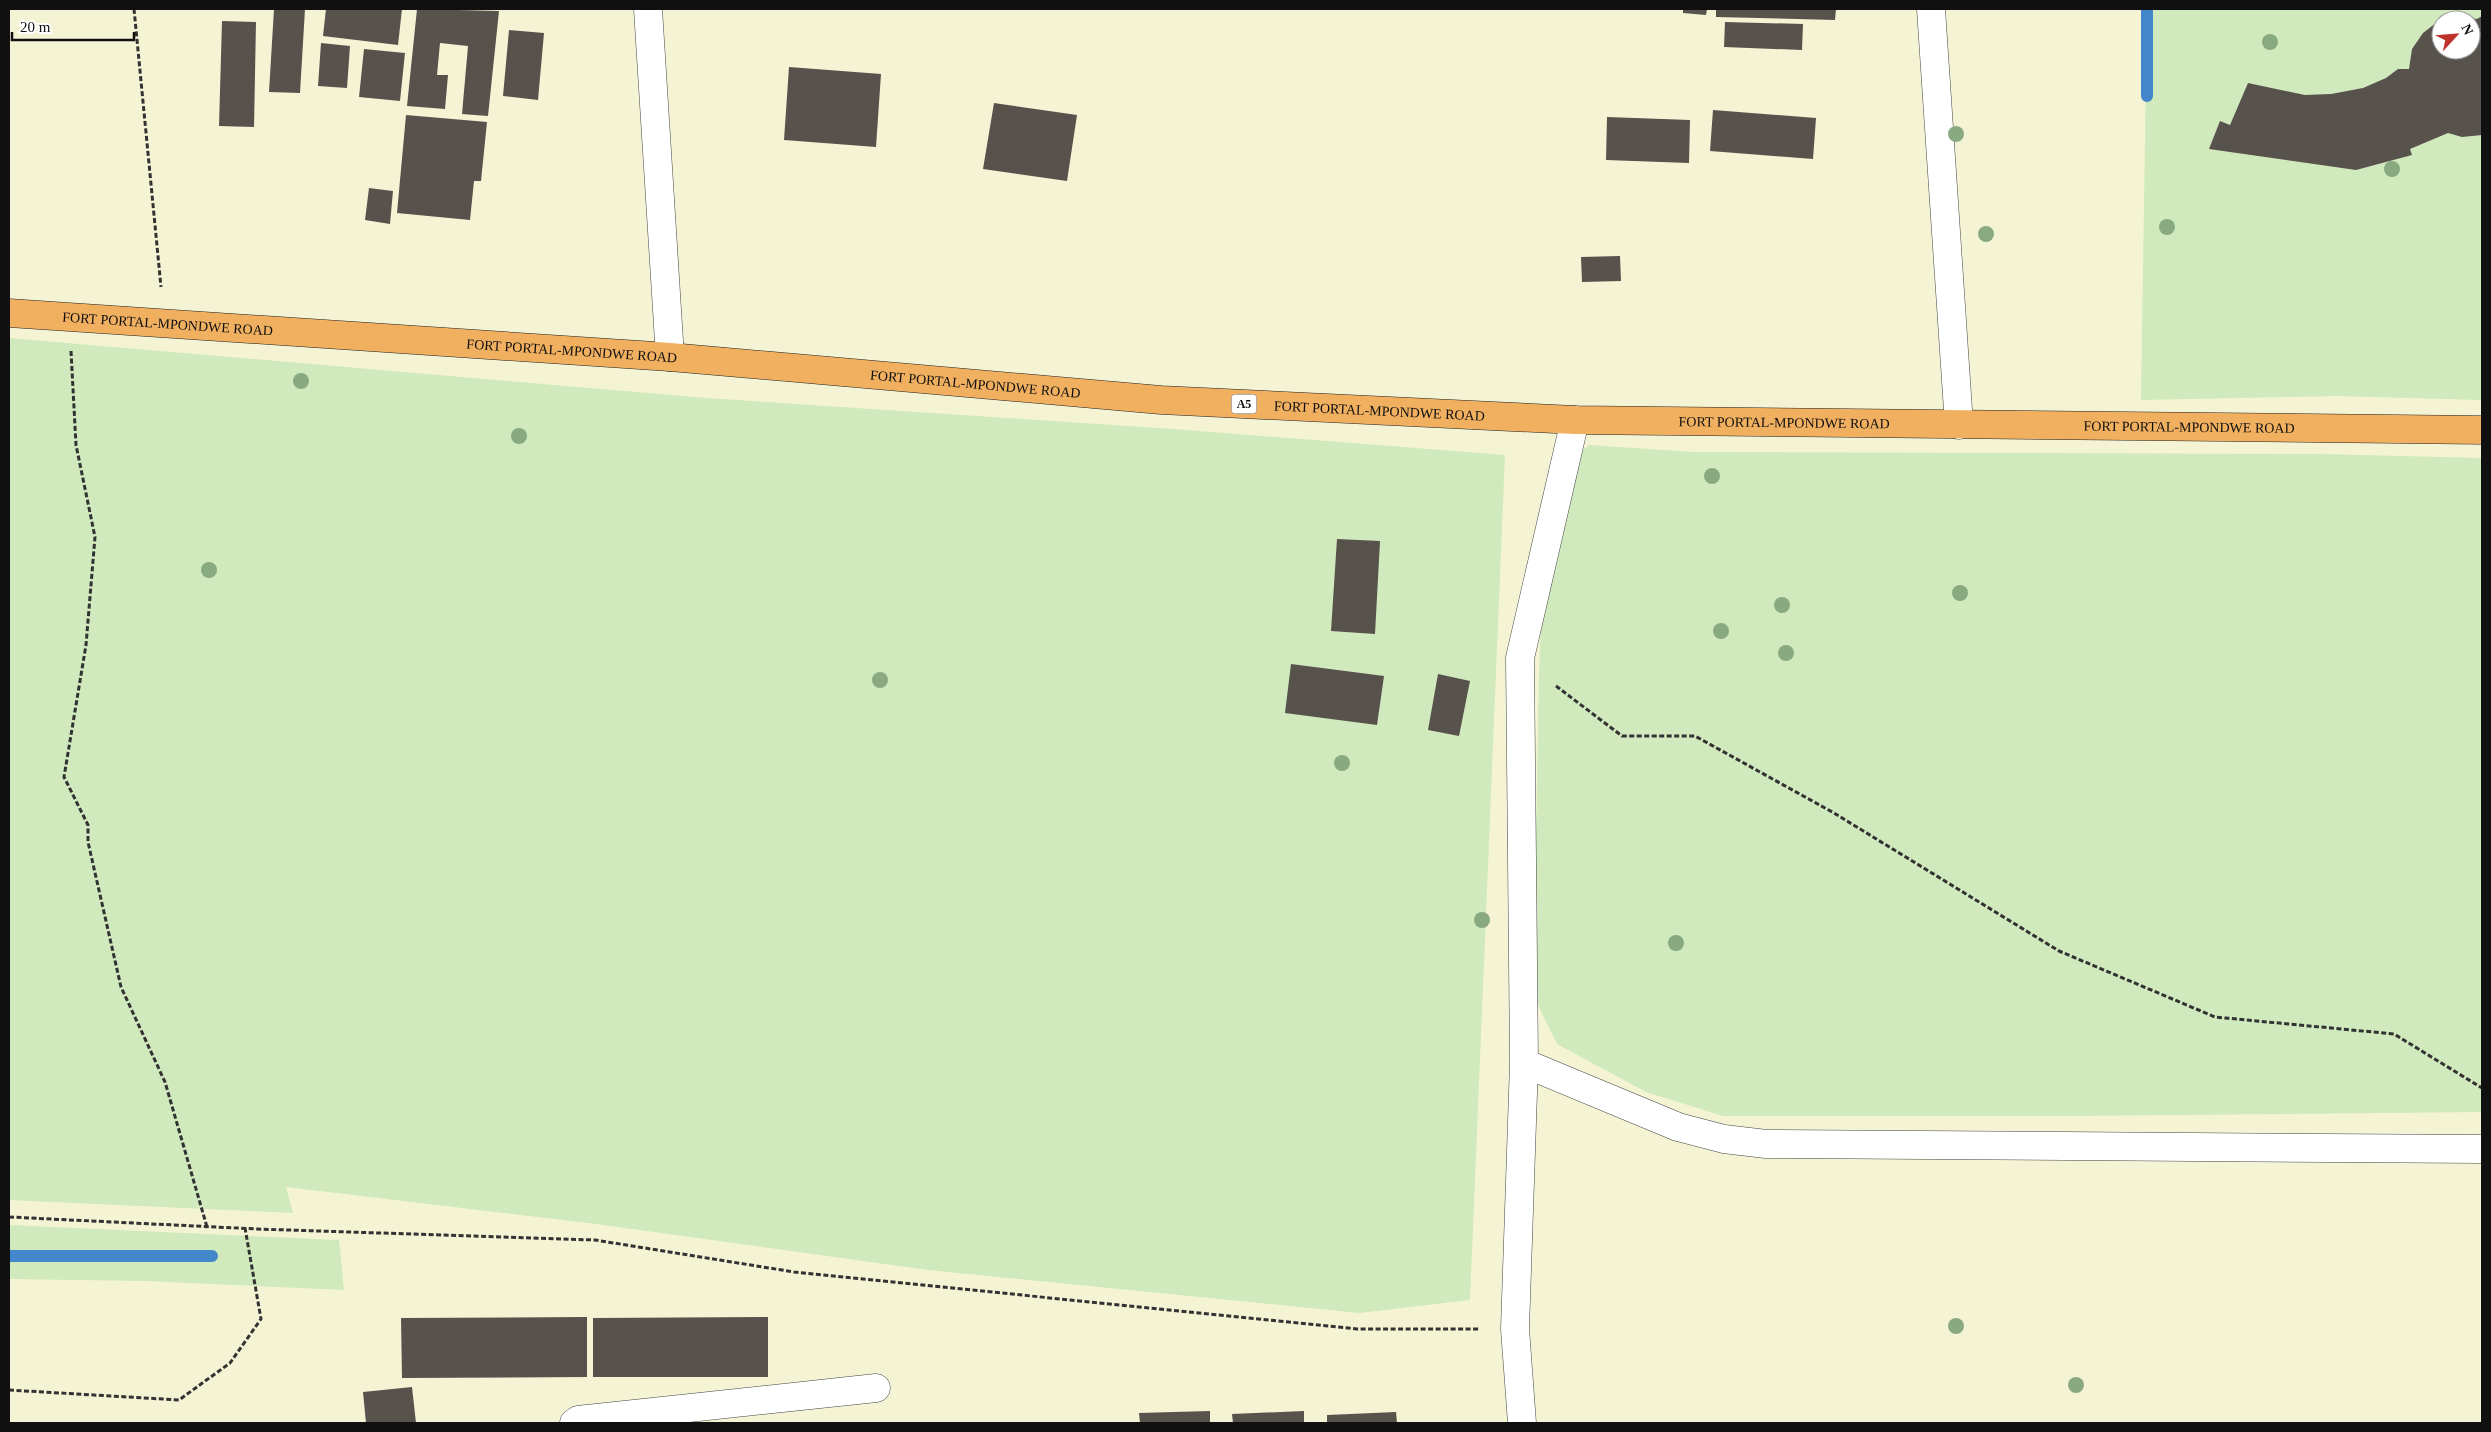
<svg xmlns="http://www.w3.org/2000/svg" width="2491" height="1432" font-family="'Times New Roman',serif">
<style>
.farmland{fill:#f4f4d4;fill-rule:evenodd}
.green{fill:#d0e9bd;fill-rule:evenodd}
.lines{fill:none;stroke-linecap:round;stroke-linejoin:round}
.stream{stroke:#4287ca;stroke-width:12}
.building{fill:#58524d;fill-rule:evenodd}
.minor-casing{stroke:#434343;stroke-width:29}
.highway-casing{stroke:#212121;stroke-width:29}
.path{stroke:#323232;stroke-width:3;stroke-dasharray:5 2.5;stroke-linecap:butt}
.minor{stroke:#fff;stroke-width:28}
.highway{stroke:#f0b060;stroke-width:28}
.tree{fill:#89aa80}
.labels{text-anchor:middle;dominant-baseline:central;stroke-width:5;stroke-linejoin:round;paint-order:stroke}
.shield{fill:#fff;stroke:#585858;stroke-width:1}
.shield-label{font-size:12px;font-weight:bold;fill:#101010}
.street-label{font-size:14px;fill:#101010;stroke:#fff}
</style>
<rect width="100%" height="100%" fill="#fffdf3"/>
<!-- farmland -->
<path class="farmland" d="M9,9H2482V1423H9ZM2441,20H2471V50H2441Z"/>
<!-- green -->
<path class="green" d="M2147,9H2482V400L2338,396L2141,400ZM2441,20H2471V50H2441Z
M9,338L706,398L1173,429L1505,455L1470,1300L1359,1313L928,1270L596,1224L286,1187L293,1213L9,1200Z
M1589,445L1694,452L2322,454L2482,458V1112L2071,1116H1723L1646,1092L1557,1044L1536,1001L1534,948L1539,673L1545,533L1556,474Z
M9,1225L339,1240L344,1290L145,1281L9,1279Z"/>
<g class="lines">
<!-- stream -->
<path class="stream" d="M2147,96V9
M9,1256H212"/>
</g>
<!-- building -->
<path class="building" d="M274,9H305L300,93L269,92Z
M326,9H402L398,45L323,36Z
M417,9L499,11L488,116L462,114L468,46L440,43L437,75H448L445,109L407,106Z
M1683,9H1707L1706,15L1683,13Z
M1716,9H1836L1835,20L1716,17Z
M2458,16L2477,19L2482,16V135L2462,137L2448,133L2410,149L2412,155L2356,170L2209,149L2220,121L2230,125L2248,83L2305,95L2331,94L2363,88L2386,78L2398,69H2409L2412,49L2423,33L2441,19ZM2441,20H2471V50H2441Z
M222,21L256,22L254,127L219,126Z
M1725,22L1803,24L1802,50L1724,47Z
M509,30L544,33L538,100L503,96Z
M321,43L350,46L347,88L318,86Z
M364,49L405,53L400,101L359,97Z
M789,67L881,74L876,147L784,140Z
M994,103L1077,115L1067,181L983,169Z
M1713,110L1816,118L1813,159L1710,151Z
M406,115L487,122L481,181H474L470,220L397,213Z
M1607,117L1690,120L1689,163L1606,160Z
M369,188L393,191L390,224L365,220Z
M1620,256L1621,281L1582,282L1581,257Z
M1337,539L1380,541L1375,634L1331,631Z
M1291,664L1384,676L1377,725L1285,713Z
M1438,674L1470,681L1459,736L1428,730Z
M587,1317V1377L402,1378L401,1318Z
M768,1317V1377H593V1318Z
M412,1387L416,1423H366L363,1392Z
M1210,1411V1423H1140L1139,1413Z
M1304,1411V1423H1233L1232,1414Z
M1396,1412L1397,1423H1327V1415Z"/>
<g class="lines">
<!-- minor casing -->
<g class="minor-casing">
<path id="minor" d="M648,9L670,357
M1931,9L1959,425
M1524,1063L1678,1127L1724,1139L1766,1144L2482,1149
M574,1423L578,1420L876,1388
M1522,1423L1515,1329L1524,1063L1520,658L1575,420"/>
</g>
<!-- highway casing -->
<g class="highway-casing">
<g id="highway">
<path id="s1" d="M9,313L670,357L1161,400L1575,420L2482,430"/>
</g>
</g>
<!-- path -->
<path class="path" d="M134,9L161,287
M71,351L76,445L95,537L86,645L64,777L88,825V842L121,987L165,1082L207,1227
M1556,686L1622,736H1695L1834,813L2059,951L2215,1017L2394,1034L2482,1088
M9,1217L257,1229L595,1240L794,1272L1357,1329H1480
M9,1390L179,1400L230,1363L261,1319L245,1228"/>
<!-- minor -->
<use href="#minor" class="minor"/>
<!-- highway -->
<use href="#highway" class="highway"/>
</g>
<!-- trees -->
<g class="tree">
<circle cx="2270" cy="42" r="8"/>
<circle cx="1956" cy="134" r="8"/>
<circle cx="2392" cy="169" r="8"/>
<circle cx="2167" cy="227" r="8"/>
<circle cx="1986" cy="234" r="8"/>
<circle cx="301" cy="381" r="8"/>
<circle cx="519" cy="436" r="8"/>
<circle cx="1712" cy="476" r="8"/>
<circle cx="209" cy="570" r="8"/>
<circle cx="1960" cy="593" r="8"/>
<circle cx="1782" cy="605" r="8"/>
<circle cx="1721" cy="631" r="8"/>
<circle cx="1786" cy="653" r="8"/>
<circle cx="880" cy="680" r="8"/>
<circle cx="1342" cy="763" r="8"/>
<circle cx="1482" cy="920" r="8"/>
<circle cx="1676" cy="943" r="8"/>
<circle cx="1956" cy="1326" r="8"/>
<circle cx="2076" cy="1385" r="8"/>
</g>
<g class="labels">
<!-- shield labels -->
<rect class="shield" x="1231.5" y="394.5" width="25" height="19" rx="4"/>
<g class="shield-label">
<text x="1244" y="404">A5</text>
</g>
<!-- street labels -->
<g class="street-label">
<text stroke="none"><textPath href="#s1" startOffset="159">FORT PORTAL-MPONDWE ROAD</textPath></text>
<text stroke="none"><textPath href="#s1" startOffset="564">FORT PORTAL-MPONDWE ROAD</textPath></text>
<text stroke="none"><textPath href="#s1" startOffset="969">FORT PORTAL-MPONDWE ROAD</textPath></text>
<text stroke="none"><textPath href="#s1" startOffset="1374">FORT PORTAL-MPONDWE ROAD</textPath></text>
<text stroke="none"><textPath href="#s1" startOffset="1779">FORT PORTAL-MPONDWE ROAD</textPath></text>
<text stroke="none"><textPath href="#s1" startOffset="2184">FORT PORTAL-MPONDWE ROAD</textPath></text>
</g>
</g>
<!-- border -->
<rect width="2491" height="1432" fill="none" stroke="#101010" stroke-width="20"/>
<!-- north arrow -->
<g transform="translate(2456 35) rotate(64)"><circle r="24" fill="#ffffff" stroke="#9f9f9f"/>
<path d="M0-4L9 19L0 12L-9 19Z" fill="#bd322b"/>
<text y="-8" font-size="14" font-weight="bold" text-anchor="middle" fill="#101010">N</text>
</g>
<!-- scale -->
<path d="M12 32v8h122v-8" fill="none" stroke="#101010" stroke-width="2.5"/>
<text x="20" y="32" font-size="15" fill="#101010" stroke="#ffffff" stroke-width="4" paint-order="stroke">20 m</text>
</svg>
